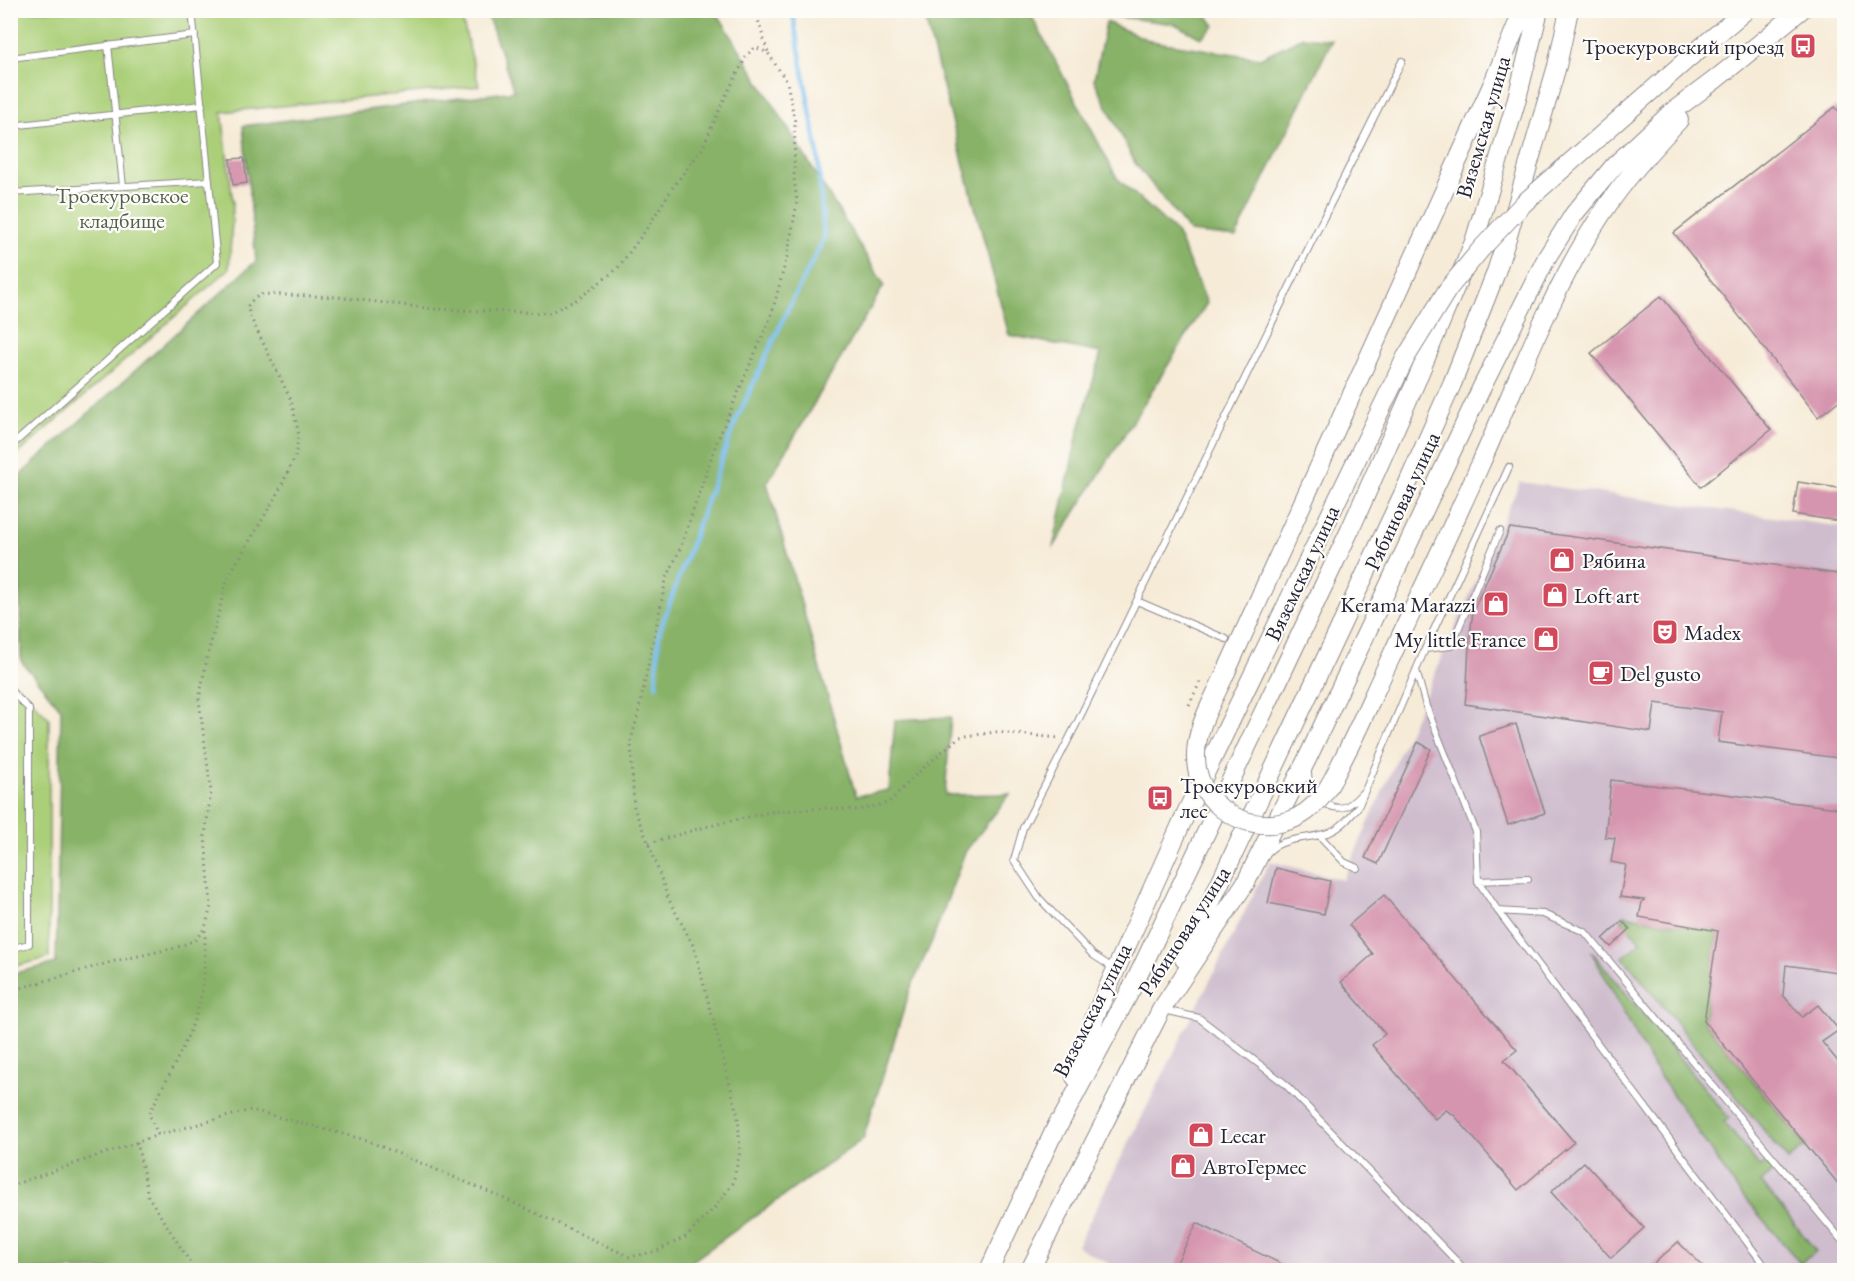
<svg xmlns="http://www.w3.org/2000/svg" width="1855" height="1281" font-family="'EB Garamond',serif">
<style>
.industrial{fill:#cfbdce}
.green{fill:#abcf78;stroke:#66785a;stroke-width:1.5}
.forest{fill:#88b268;stroke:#556a52;stroke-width:1.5}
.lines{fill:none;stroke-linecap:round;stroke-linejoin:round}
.stream{stroke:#79bdf0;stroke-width:4.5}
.building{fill:#d695ae}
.lane-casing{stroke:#8c8689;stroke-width:8}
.secondary-casing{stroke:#8c8689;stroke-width:20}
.path{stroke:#8c8689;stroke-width:3;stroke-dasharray:1.5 4.5;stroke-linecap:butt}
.lane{stroke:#fff;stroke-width:6}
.secondary{stroke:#fff;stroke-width:18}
.secondary-bridge-casing{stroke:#8c8689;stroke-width:20;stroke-linecap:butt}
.secondary-bridge{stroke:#fff;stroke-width:18}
.labels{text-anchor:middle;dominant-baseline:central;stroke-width:4.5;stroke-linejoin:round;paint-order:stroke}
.poi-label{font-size:22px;fill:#22223b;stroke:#fdfcf7;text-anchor:start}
.street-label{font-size:22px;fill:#22223b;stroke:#fdfcf7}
.park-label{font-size:22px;fill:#525f50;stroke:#fdfcf7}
</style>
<rect width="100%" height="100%" fill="#fdfcf7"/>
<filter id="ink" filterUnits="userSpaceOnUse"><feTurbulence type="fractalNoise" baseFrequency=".0167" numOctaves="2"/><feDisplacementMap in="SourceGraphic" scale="12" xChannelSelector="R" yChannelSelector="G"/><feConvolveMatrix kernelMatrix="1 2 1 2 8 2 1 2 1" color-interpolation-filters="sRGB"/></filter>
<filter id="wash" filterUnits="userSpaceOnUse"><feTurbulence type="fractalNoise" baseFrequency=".008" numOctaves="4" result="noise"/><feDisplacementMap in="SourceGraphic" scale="24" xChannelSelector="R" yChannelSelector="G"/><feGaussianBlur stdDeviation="1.35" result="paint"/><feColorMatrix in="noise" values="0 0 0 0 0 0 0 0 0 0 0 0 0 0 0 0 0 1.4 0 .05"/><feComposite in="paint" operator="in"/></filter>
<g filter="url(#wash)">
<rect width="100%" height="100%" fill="#f6ebd7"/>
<!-- industrial -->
<path class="industrial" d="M1520,482L1844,527V1270H1120L1077,1246L1270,861L1343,880Z"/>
<!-- green -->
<path class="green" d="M11,11H460L479,86L222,112L233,204L229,269L11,460Z
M10,679L49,718V958L11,967Z"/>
<!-- forest -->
<path class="forest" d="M486,11H716L884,285L767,483L856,796L889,790L895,720L951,717L945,795L1010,794L965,852L932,941L910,990L863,1139L680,1270H11V974L56,963L61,709L21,661L18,477L256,261L243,126L514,91Z
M923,11H1029L1117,178L1176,232L1207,303L1053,548L1078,433L1101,353L1009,335Z
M1090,11H1204L1215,26L1201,38L1175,24L1096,14Z
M1106,22L1151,41L1260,58L1303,37L1332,40L1236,237L1190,232L1135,163L1094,80Z
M1623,915L1718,931L1704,1021L1806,1146L1788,1160L1623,957L1641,942L1622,921Z
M1591,951L1729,1118L1724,1122L1760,1167L1765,1163L1773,1172L1761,1182L1816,1251L1800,1263L1736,1188L1651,1063Z"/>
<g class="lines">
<!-- stream -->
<path class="stream" d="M656,685L659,633L734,425L790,305L824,239L818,155L792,10"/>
</g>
<g id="blocks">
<!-- building -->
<path class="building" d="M1835,107L1845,118V396L1818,417L1674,233Z
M244,158L247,183L233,185L230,159Z
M1661,296L1771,430L1701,487L1591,353Z
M1798,482L1845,489V522L1793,514Z
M1510,528L1845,575V759L1718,742L1722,712L1655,703L1651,732L1465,704L1467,685L1469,645L1473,611Z
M1516,724L1545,813L1508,825L1479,736Z
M1418,742L1431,749L1378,864L1365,858Z
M1611,780L1845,809V973L1786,965L1783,995L1802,1017L1818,1005L1839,1030L1822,1042L1845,1070V1192L1704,1021L1718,931L1639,917L1642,902L1644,900L1620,897L1626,865L1611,862L1615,838L1605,837Z
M1276,868L1330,881L1324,914L1268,903Z
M1384,895L1517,1050L1504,1060L1574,1142L1518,1190L1455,1116L1446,1110L1435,1119L1372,1045L1385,1034L1341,982L1373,954L1349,925Z
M1622,921L1630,929L1611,947L1603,939Z
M1584,1162L1644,1228L1611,1258L1551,1192Z
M1197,1223L1294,1270H1173Z
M1678,1242L1707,1270H1647Z"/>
</g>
</g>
<g filter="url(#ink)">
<use href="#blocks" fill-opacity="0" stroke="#8c8689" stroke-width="1.5"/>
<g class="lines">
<!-- lane casing -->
<g class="lane-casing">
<path id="lane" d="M108,45L123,186
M10,58L195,35
M10,126L202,105
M10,193L209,181
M10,447L217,263L192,10
M1137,601L1226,639
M1425,649L1451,646L1500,531
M1416,670L1426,706L1476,832L1478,881L1498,911L1768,1270
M10,690L29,709V944L10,949
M1308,771C1307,788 1325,812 1344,807C1352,805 1358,797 1363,792
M1319,835L1344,862L1357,868
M1268,852C1283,836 1310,840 1330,832C1342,827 1350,817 1358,807L1425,649L1509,467
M1478,881L1528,879
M1498,911L1543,914L1585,932L1844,1243
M1113,968L1093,955L1039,898L1014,860L1023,828L1078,721L1306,253L1402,61
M1164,1010L1199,1018L1284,1083L1465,1270"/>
</g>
<!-- secondary casing -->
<g class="secondary-casing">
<path id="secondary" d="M1392,655C1421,591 1452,528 1480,465C1518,381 1550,292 1601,215C1624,180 1651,150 1679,120
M1226,672L1493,83L1523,10
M1184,959L1404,492L1452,384L1495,275L1509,232L1557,66L1569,10
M1075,1077L1096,1014L1187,811L1289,600
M1054,1134L1134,984L1350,530L1415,384L1474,242L1516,102L1539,10
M989,1270L1058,1123
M1030,1270L1161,1010L1246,882L1309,755L1481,389L1547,257L1574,214L1614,166L1672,112L1716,79L1801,10"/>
</g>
<!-- path -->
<path class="path" d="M755,10L768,53
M1189,705L1200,682
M649,843L705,827L770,812L824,808L858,810L888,803L920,771L959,737L996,732L1059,738
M10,991L111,962L175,948L195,940L205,928L211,906L205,836L211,791L199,700L207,658L227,579L278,493L295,457L299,435L291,400L249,314L248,306L253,299L263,294L337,297L434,309L512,312L549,313L578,299L617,269L645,231L673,187L702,149L725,97L747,55L755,47L768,53L787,82L795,122L794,178L797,202L788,253L771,316L716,444L680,549L666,580L638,714L631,741L634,808L652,852L668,898L694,947L738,1116L740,1151L733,1183L716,1206L687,1236L657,1251L630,1257L501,1197L366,1140L251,1110L158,1135L149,1114C166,1080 187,1045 198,1008C205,983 205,954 205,928
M137,1142L148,1196L195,1270
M10,1186L158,1135"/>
<!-- lane -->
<use href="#lane" class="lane"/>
<!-- secondary -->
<use href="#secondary" class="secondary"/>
<!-- secondary-bridge casing -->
<g class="secondary-bridge-casing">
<path id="secondary-bridge" d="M1289,600L1406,357L1448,289L1481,249L1524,203L1691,56L1746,10
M1226,672C1214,699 1195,728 1196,758C1197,817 1273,846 1314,805C1329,791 1336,772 1345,755C1362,722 1376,688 1392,655"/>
</g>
<!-- secondary-bridge -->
<use href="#secondary-bridge" class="secondary-bridge"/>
</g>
</g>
<!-- icons -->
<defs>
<g id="bus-square" transform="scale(1.35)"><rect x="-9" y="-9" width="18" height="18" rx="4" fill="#d1495b" stroke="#fdfcf7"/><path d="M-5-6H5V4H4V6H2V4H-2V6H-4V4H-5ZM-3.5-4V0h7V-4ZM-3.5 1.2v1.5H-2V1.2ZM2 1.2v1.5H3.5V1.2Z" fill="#fff"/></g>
<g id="shop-square" transform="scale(1.35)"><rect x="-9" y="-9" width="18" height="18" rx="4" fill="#d1495b" stroke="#fdfcf7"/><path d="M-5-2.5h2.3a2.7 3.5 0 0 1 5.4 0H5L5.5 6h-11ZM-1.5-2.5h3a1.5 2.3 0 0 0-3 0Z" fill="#fff"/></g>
<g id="theatre-square" transform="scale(1.35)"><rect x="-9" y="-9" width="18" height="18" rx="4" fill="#d1495b" stroke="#fdfcf7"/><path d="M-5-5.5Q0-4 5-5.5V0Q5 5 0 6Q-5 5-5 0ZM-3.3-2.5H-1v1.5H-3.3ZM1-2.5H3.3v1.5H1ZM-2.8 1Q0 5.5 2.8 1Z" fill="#fff"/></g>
<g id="cafe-square" transform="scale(1.35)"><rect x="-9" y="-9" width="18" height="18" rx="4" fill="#d1495b" stroke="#fdfcf7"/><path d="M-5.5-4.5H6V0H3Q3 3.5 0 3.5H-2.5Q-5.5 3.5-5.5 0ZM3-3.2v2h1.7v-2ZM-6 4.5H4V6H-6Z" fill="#fff"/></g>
</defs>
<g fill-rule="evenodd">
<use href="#bus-square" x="1803" y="46"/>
<use href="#shop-square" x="1562" y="560"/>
<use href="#shop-square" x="1555" y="595"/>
<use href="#shop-square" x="1496" y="604"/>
<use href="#theatre-square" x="1665" y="632"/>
<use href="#shop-square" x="1546" y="639"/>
<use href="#cafe-square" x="1601" y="673"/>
<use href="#bus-square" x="1160" y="798"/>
<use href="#shop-square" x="1201" y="1135"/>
<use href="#shop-square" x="1183" y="1166"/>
</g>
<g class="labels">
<!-- poi labels -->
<g class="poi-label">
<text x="1784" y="46" text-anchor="end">Троекуровский проезд</text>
<text x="1582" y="560">Рябина</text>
<text x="1574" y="595">Loft art</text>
<text x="1476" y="604" text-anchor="end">Kerama Marazzi</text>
<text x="1684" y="632">Madex</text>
<text x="1526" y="639" text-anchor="end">My little France</text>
<text x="1620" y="673">Del gusto</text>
<text x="1180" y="785">Троекуровский<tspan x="1180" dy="25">лес</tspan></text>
<text x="1220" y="1135">Lecar</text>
<text x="1202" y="1166">АвтоГермес</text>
</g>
<!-- street labels -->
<g class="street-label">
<text transform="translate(1483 127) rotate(-74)">Вяземская улица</text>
<text transform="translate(1402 501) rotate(-65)">Рябиновая улица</text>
<text transform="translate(1302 573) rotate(-65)">Вяземская улица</text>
<text transform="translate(1184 931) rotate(-57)">Рябиновая улица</text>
<text transform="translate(1092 1010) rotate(-63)">Вяземская улица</text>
</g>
<!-- park labels -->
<g class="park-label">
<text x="122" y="195">Троекуровское<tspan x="122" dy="25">кладбище</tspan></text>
</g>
</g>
<!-- margin -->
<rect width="1855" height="1281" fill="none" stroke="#fdfcf7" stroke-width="36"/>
</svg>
